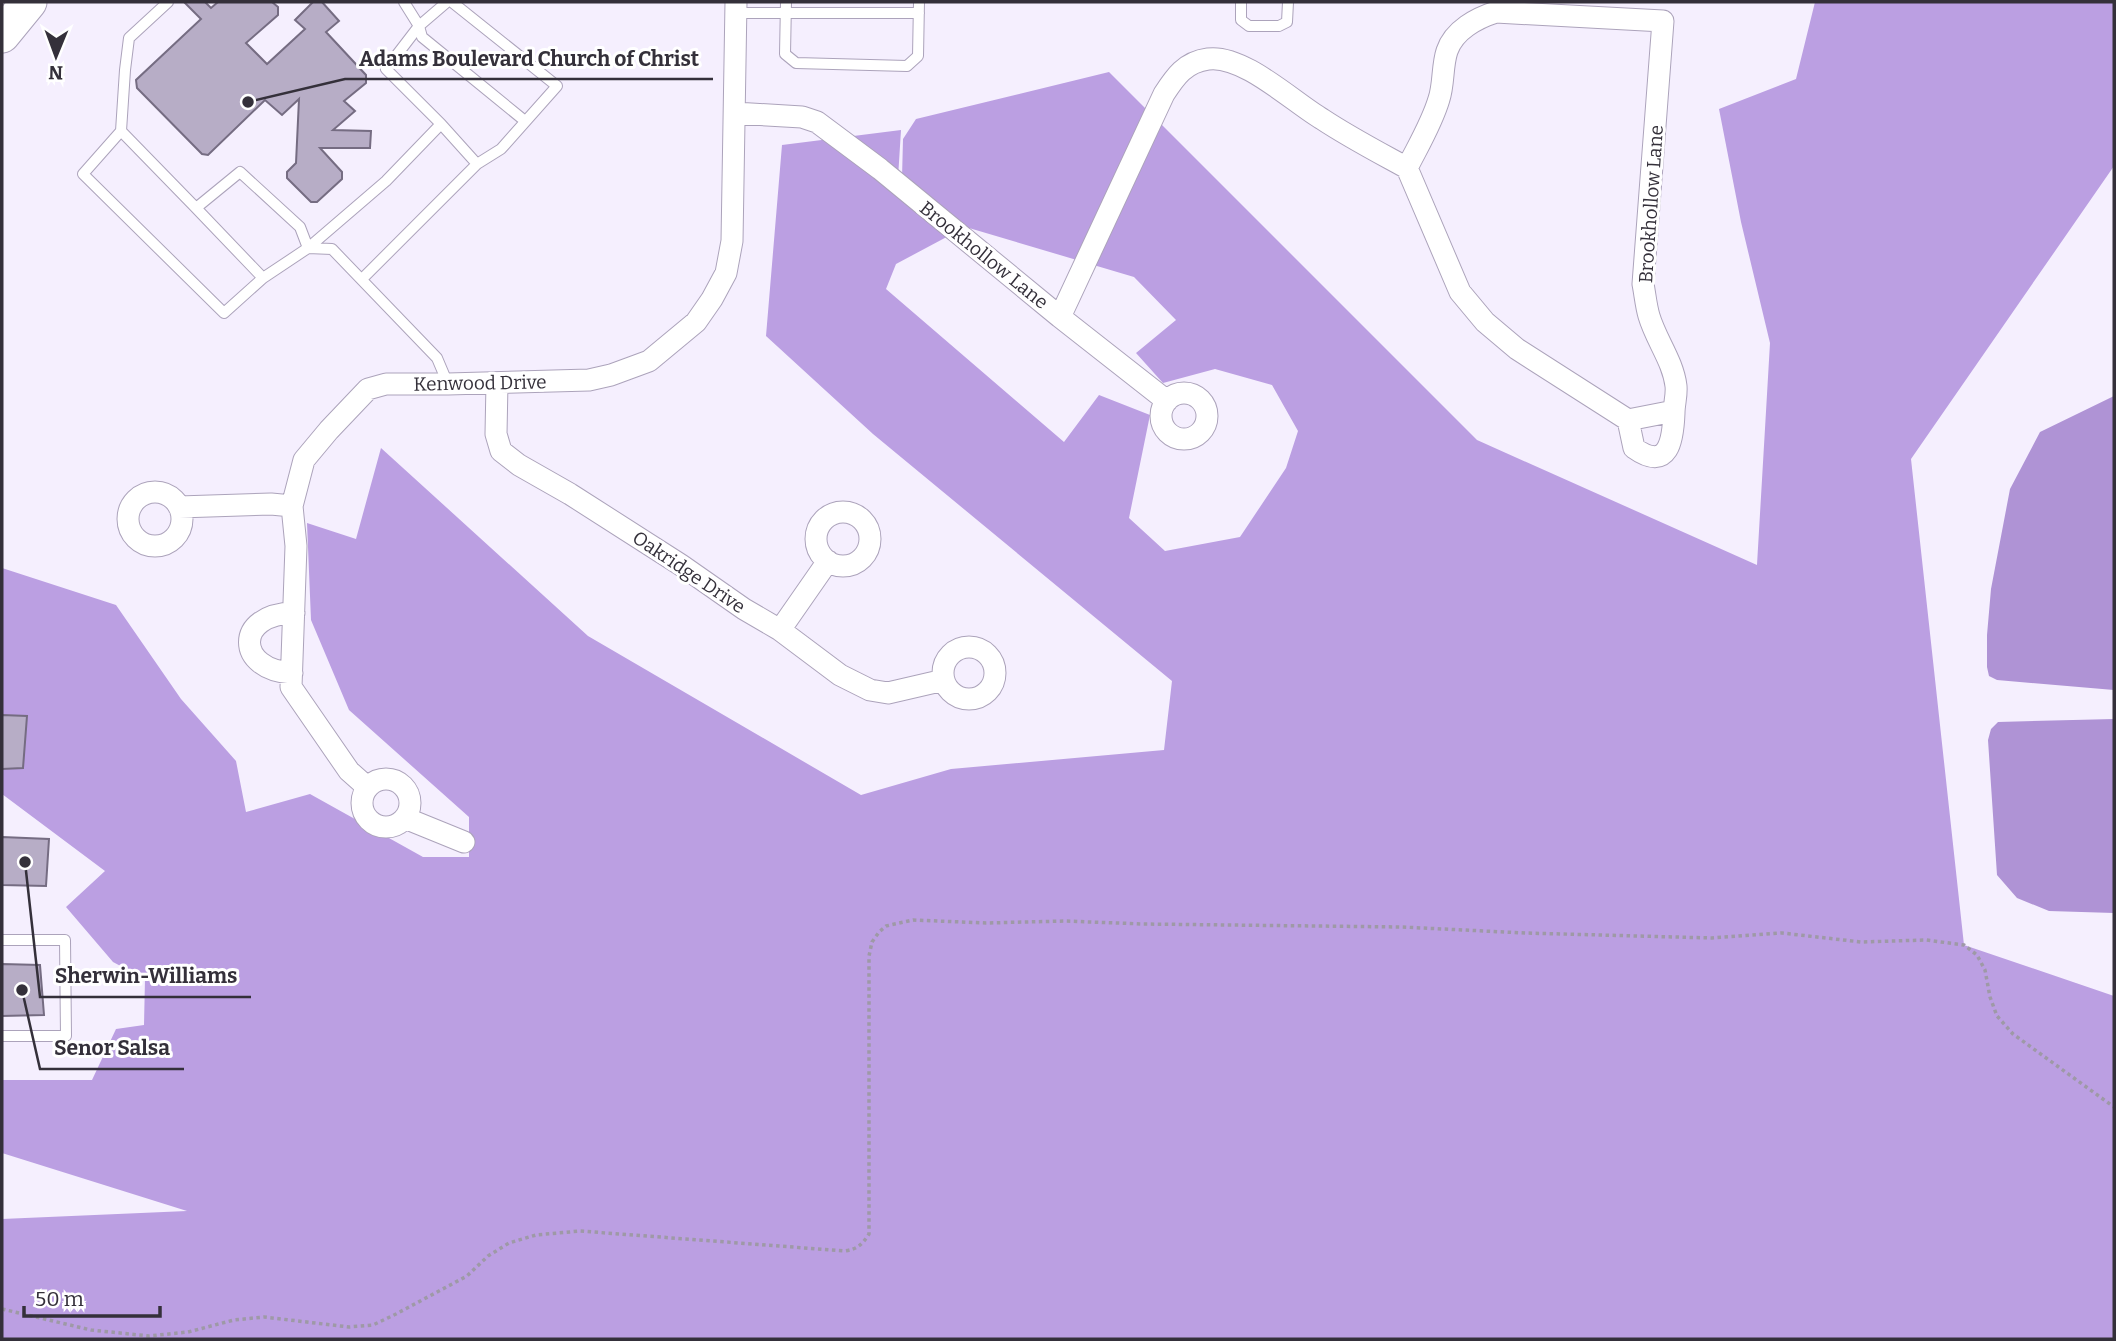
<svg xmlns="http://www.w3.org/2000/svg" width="2116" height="1341" font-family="Bitter,serif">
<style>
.forest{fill:#bb9fe2}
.water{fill:#af93d5}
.building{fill:#b7adc6;stroke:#756c82;stroke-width:2}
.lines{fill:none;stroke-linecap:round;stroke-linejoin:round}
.service-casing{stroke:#aca3bb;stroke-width:12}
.minor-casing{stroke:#aca3bb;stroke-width:23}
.trunk-casing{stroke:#aca3bb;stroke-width:37}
.path{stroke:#9e99a6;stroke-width:3.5;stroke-dasharray:3.5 3.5;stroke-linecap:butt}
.service{stroke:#fff;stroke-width:10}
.minor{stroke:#fff;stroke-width:21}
.trunk{stroke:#fff;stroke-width:35}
.labels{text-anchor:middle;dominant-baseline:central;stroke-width:6;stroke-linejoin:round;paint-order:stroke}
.street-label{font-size:19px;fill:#34303a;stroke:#fff}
.leader{fill:none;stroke:#34303a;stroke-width:2.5}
.callout-dot{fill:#34303a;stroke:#fff;stroke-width:2.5}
.callout-label{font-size:21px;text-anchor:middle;font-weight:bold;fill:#34303a;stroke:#fff;stroke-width:6;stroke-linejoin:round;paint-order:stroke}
</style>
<rect width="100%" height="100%" fill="#f5effe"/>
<!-- forest -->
<path class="forest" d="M1815,2H2114V166L1911,459L1964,945L2114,996V1339H2V1219L187,1211L2,1153V1080H92L116,1029L144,1025L145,979L113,962L66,907L105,871L2,794V568L116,605L181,699L236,761L246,812L310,794L423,857H469V817L349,710L311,620L307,523L356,539L381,448L588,636L861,795L951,769L1164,750L1172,681L873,434L766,336L782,145L901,130L897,194L956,232L896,264L886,289L1064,442L1099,395L1150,415L1129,518L1165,551L1240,537L1286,468L1298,431L1272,385L1215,369L1163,383L1136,353L1176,320L1134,277L942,220L902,178L903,139L916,119L1109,72L1477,440L1757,565L1770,343L1741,222L1719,109L1796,79Z"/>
<!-- water -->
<path class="water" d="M2114,396V690L1997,680L1989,676L1987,667V635L1991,589L2010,489L2040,432Z
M2114,719V913L2049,911L2017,898L1997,875L1988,740L1991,729L1998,722Z"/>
<!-- building -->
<path class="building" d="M184,2H205L211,8L218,2H272L278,7V15L246,43L267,64L305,29L295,20L313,2H322L339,21L326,32L366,75V83L344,101L355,111L333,130L371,131L370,148H320L342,172V179L317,202H311L287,178V172L296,163L299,99L282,115L265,100L208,155L202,154L137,88L136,80L201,19Z
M2,715L27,716L23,768L2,769Z
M2,837L49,839L46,886L2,885Z
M2,964L40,965L44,1015L2,1016Z"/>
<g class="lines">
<!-- service casing -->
<g class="service-casing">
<path id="service" d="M168,2L129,38L125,70L121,131L83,174L224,313L263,278L308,248L332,249L437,358L448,384
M404,2L419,26L447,2
M786,2L785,54L796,63L907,66L918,56L919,2
M1241,2V20L1249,26H1279L1287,22L1288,2
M736,13H919
M419,26L422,37L525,121
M441,124L477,164
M121,131L196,208
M263,278L196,208L240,172L300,227L308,248L386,181L441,124L386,69L419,26
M362,279L477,164L501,149L557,86L452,2
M2,940H65L66,1036H2"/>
</g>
<!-- minor casing -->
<g class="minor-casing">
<path id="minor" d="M1496,12L1663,21L1643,284C1645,294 1646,306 1649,316C1656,340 1673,361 1676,386C1677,395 1674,404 1674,413C1673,439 1669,473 1634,448L1628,420L1517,349L1485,322L1460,292L1407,168C1418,146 1432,123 1439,99C1444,84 1442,66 1447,51C1454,30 1477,18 1496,12Z
M735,113L802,117L817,122L880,169L1060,317L1167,401
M1060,317L1164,94C1175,77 1185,62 1208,59C1243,54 1293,102 1322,119C1349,137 1378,152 1407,168
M497,383L496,434L501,451L519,465L570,494L681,565L744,609L780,630L840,675L870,690L888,693L944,680
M1161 416a23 23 0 1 1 46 0a23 23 0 1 1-46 0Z
M1628,420L1674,411
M128 519a27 27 0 1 1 54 0a27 27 0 1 1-54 0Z
M179,507L271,504L292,506
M816 539a27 27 0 1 1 54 0a27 27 0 1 1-54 0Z
M780,630L828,561
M943 673a26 26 0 1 1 52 0a26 26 0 1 1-52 0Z
M292,673C236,670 234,614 294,613
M362 803a24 24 0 1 1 48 0a24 24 0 1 1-48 0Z
M367,787L349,771L291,687L296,546L292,506L304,460L329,430L368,389L386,384H448L589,380L611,375L649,361L696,322L712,299L726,273L732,241L736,2
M405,818L464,842"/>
</g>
<!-- trunk casing -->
<g class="trunk-casing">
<path id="trunk" d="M2,35L29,2"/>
</g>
<!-- path -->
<path class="path" d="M2,1309L91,1330L149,1336L188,1332L234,1320L264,1317L349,1327L373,1325L396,1314L467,1276L488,1256L509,1243L536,1235L580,1231L845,1251C857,1249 862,1245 869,1234V956L872,942L879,932L886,926L913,920L986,923L1065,921L1143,924L1402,927L1525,933L1712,938L1782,933L1861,942L1926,940L1964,945L1977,955L1985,970L1990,997L1997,1016L2013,1034L2114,1107"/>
<!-- service -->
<use href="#service" class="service"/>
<!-- minor -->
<use href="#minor" class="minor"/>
<!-- trunk -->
<use href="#trunk" class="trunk"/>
</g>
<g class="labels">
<!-- street labels -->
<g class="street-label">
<text transform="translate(1651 204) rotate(-86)">Brookhollow Lane</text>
<text transform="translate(984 255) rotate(39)">Brookhollow Lane</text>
<text transform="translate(480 383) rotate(-1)">Kenwood Drive</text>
<text transform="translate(689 572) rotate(34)">Oakridge Drive</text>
</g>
</g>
<!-- callouts -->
<path class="leader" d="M248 102L345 79H713M25 862L40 997H251M22 990L40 1069H184"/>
<g class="callout-dot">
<circle cx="248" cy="102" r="7"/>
<circle cx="25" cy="862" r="7"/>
<circle cx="22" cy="990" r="7"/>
</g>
<g class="callout-label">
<text x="529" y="66">Adams Boulevard Church of Christ</text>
<text x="146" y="983">Sherwin-Williams</text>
<text x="112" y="1055">Senor Salsa</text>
</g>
<!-- border -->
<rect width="2116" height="1341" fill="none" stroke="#34303a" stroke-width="7"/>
<!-- north arrow -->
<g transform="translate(56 56) rotate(181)" stroke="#ffffff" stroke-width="5" paint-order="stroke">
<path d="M0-5L12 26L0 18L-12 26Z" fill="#34303a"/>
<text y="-10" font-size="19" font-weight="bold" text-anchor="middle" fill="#34303a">N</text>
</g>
<!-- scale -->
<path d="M24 1306v10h136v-10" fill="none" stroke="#34303a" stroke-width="3.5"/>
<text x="35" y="1306" font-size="21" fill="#34303a" stroke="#ffffff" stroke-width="5" paint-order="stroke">50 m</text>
</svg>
